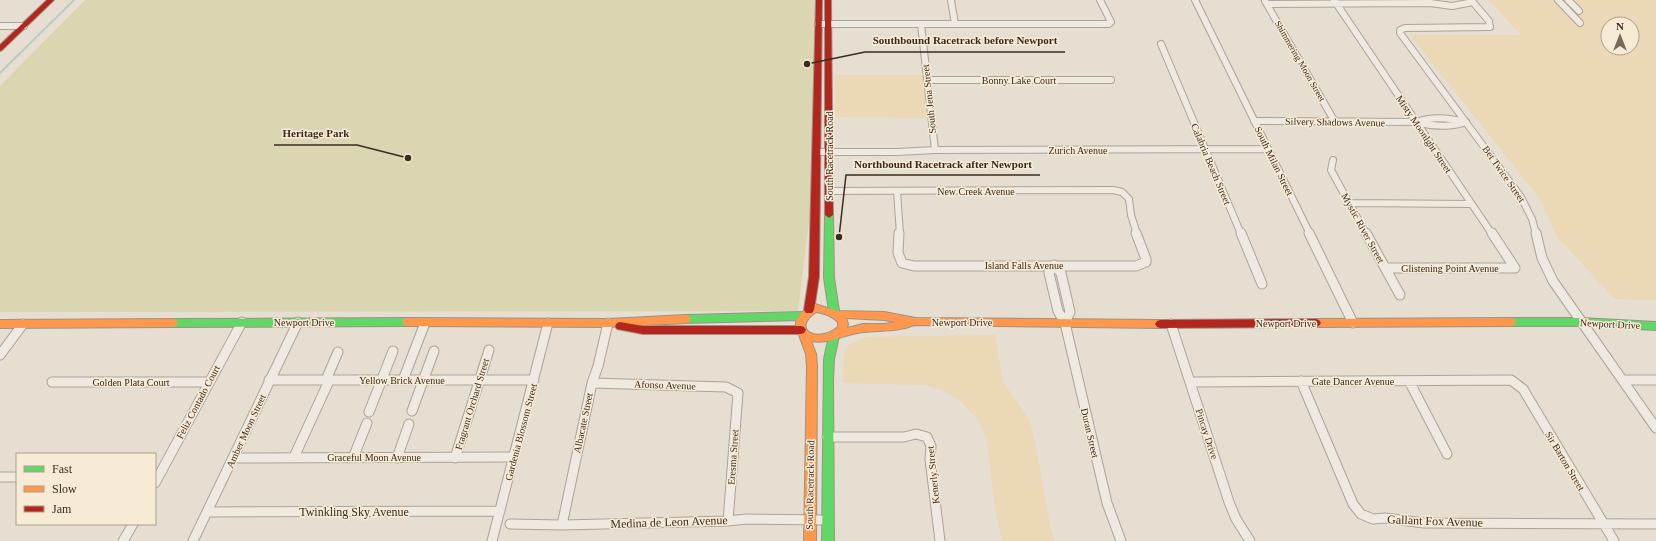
<svg xmlns="http://www.w3.org/2000/svg" width="1656" height="541" font-family="Georgia,serif">
<style>
.green{fill:#d9d6b1}
.sand{fill:#ead8b7;fill-rule:evenodd}
.lines{fill:none;stroke-linecap:round;stroke-linejoin:round}
.stream{stroke:#baccc0;stroke-width:2}
.street-far1-casing{stroke:#aca398;stroke-width:8}
.street-casing{stroke:#aca398;stroke-width:11}
.fast-casing{stroke:#9c9388;stroke-width:2}
.slow-casing{stroke:#9c9388;stroke-width:2}
.jam-casing{stroke:#9c9388;stroke-width:2}
.street-far1{stroke:#eee9e1;stroke-width:6}
.street{stroke:#eee9e1;stroke-width:9}
.fast{fill:#63d668;fill-rule:evenodd}
.slow{fill:#ff974d;fill-rule:evenodd}
.jam{fill:#b3261e;fill-rule:evenodd}
.labels{text-anchor:middle;dominant-baseline:central;stroke-width:3;stroke-linejoin:round;paint-order:stroke}
.far-street-label{font-size:9px;fill:#3c2a1f;stroke:#f7ebd6}
.street-label{font-size:10px;fill:#3c2a1f;stroke:#f7ebd6}
.near-street-label{font-size:12px;fill:#3c2a1f;stroke:#f7ebd6}
.leader{fill:none;stroke:#3c2a1f;stroke-width:1.5}
.callout-dot{fill:#3c2a1f;stroke:#f7ebd6;stroke-width:1.5}
.callout-label{font-size:11px;text-anchor:middle;font-weight:bold;fill:#3c2a1f;stroke:#f7ebd6;stroke-width:3;stroke-linejoin:round;paint-order:stroke}
</style>
<rect width="100%" height="100%" fill="#e6ded0"/>
<!-- green -->
<path class="green" d="M85,0H818L816,164L798,311L0,312V86Z"/>
<!-- sand -->
<path class="sand" d="M1489,0H1656V300L1615,299L1558,238L1540,199L1410,35H1521ZM1608,24H1632V48H1608Z
M835,75H923L928,118L835,117Z
M995,335L1003,382L1029,419L1034,437L1051,530L1055,541H1002L995,508L986,436L977,419L960,401L942,390L925,385L843,383L844,353L848,345L865,337Z"/>
<g class="lines">
<!-- stream -->
<path class="stream" d="M0,73L74,0"/>
<!-- street-far1 casing -->
<g class="street-far1-casing">
<path id="street-far1" d="M951,0L955,24
M1195,0L1310,234
M1334,0L1492,234
M1471,0L1489,21L1490,27L1405,28L1400,30V33L1521,197L1532,219L1536,234
M1558,0L1580,23
M1568,0L1579,11
M1265,1L1335,122
M1267,4L1430,3L1452,6L1473,2
M818,24H1109L1111,22L1100,0
M921,24L935,150
M0,26H24
M1161,44L1241,234
M927,80H1111
M1254,121L1416,122C1432,126 1450,128 1466,122
M1417,122C1432,116 1450,118 1466,122
M817,152H897L935,150L1268,149
M1333,160L1331,170L1366,234
M829,191L1113,190L1122,192L1129,199L1131,215L1137,234
M897,191L900,234
M1350,203L1471,204"/>
</g>
<!-- street casing -->
<g class="street-casing">
<path id="street" d="M899,233L898,253L902,263L914,266H1136L1146,262V259L1136,233
M1241,233L1262,284
M1309,233L1353,323
M1366,233L1400,295
M1492,233L1515,268
M1536,233L1542,258L1553,281L1656,428
M1054,265L1061,273L1070,312L1065,323L1058,311L1049,273Z
M1385,268H1515
M1065,323L1107,503L1121,541
M1171,324L1229,502L1236,519L1250,541
M0,355L23,324
M269,380H534
M403,380L425,323
M1623,380H1656
M1301,381L1353,504L1361,514L1373,519L1385,518L1424,523L1656,524
M1409,381L1447,454
M52,382H209
M1190,382L1511,380L1523,389L1614,541
M592,383L726,387L738,393L728,521
M412,411L434,351
M369,412L393,351
M827,437H904L916,434L927,437L931,446L930,459L940,541
M294,457L329,381L328,375L338,352
M234,458L514,457
M353,458L367,423
M397,458L409,424
M455,458L489,350
M0,477H17
M155,483L242,322
M207,512L500,511
M510,524L562,525L728,521L746,519L828,520
M562,525L592,383L598,366L608,323
M123,541L133,524
M193,541L298,322
M492,541L548,323"/>
</g>
<!-- fast casing -->
<g class="fast-casing">
<path id="fast" d="M829,212L833,215L834,278L839,311L837,314H831L829,311L824,278L825,215Z
M802,312L805,313L807,316L805,319L802,320L686,323L683,322L681,319L683,316L686,315Z
M407,318L410,319L412,322L410,325L407,326L173,327L170,326L168,323L170,320L173,319Z
M1511,318H1581L1656,322V330L1581,326H1511L1508,325L1506,322L1508,319Z
M834,332L837,333L839,336L834,359L833,380L834,541H822L824,359L829,336L831,333Z"/>
</g>
<!-- slow casing -->
<g class="slow-casing">
<path id="slow" d="M815,304L837,311L884,312L916,318L1160,320L1163,321L1165,324L1163,327L1160,328L914,325C898,332 880,330 864,332C846,333 829,345 811,341L816,354L817,366L816,541H804L807,366L806,354L796,327V321L802,312ZM816,312C825,313 832,316 838,322V327C818,344 790,330 816,312ZM846,318L884,320L896,322L885,324H863L847,328L848,324Z
M686,315L689,316L691,319L689,322L686,323L608,327L407,326L404,325L402,322L404,319L407,318L608,319Z
M1511,318L1514,319L1516,322L1514,325L1511,326L1316,327L1313,326L1311,323L1313,320L1316,319Z
M173,319L176,320L178,323L176,326L173,327L0,328V320Z"/>
</g>
<!-- jam casing -->
<g class="jam-casing">
<path id="jam" d="M47,0H54L2,50L0,51V45Z
M816,0H822L819,277L814,310L812,313H806L804,310L809,277Z
M825,0H831L833,215L829,218L825,215Z
M1316,319L1319,320L1321,323L1319,326L1316,327L1160,328L1157,327L1155,324L1157,321L1160,320Z
M620,322L643,326H801L804,327L806,330L804,333L801,334H643L617,329L615,326L617,323Z"/>
</g>
<!-- street-far1 -->
<use href="#street-far1" class="street-far1"/>
<!-- street -->
<use href="#street" class="street"/>
<!-- fast -->
<use href="#fast" class="fast"/>
<!-- slow -->
<use href="#slow" class="slow"/>
<!-- jam -->
<use href="#jam" class="jam"/>
</g>
<g class="labels">
<!-- far-street labels -->
<g class="far-street-label">
<text transform="translate(1300 61) rotate(60)">Shimmering Moon Street</text>
</g>
<!-- street labels -->
<g class="street-label">
<text x="1019" y="80">Bonny Lake Court</text>
<text transform="translate(929 99) rotate(-96)">South Jena Street</text>
<text transform="translate(1335 122) rotate(1)">Silvery Shadows Avenue</text>
<text transform="translate(1424 134) rotate(56)">Misty Moonlght Street</text>
<text x="1078" y="150">Zurich Avenue</text>
<text transform="translate(829 156) rotate(-90)">South Racetrack Road</text>
<text transform="translate(1274 161) rotate(64)">South Milan Street</text>
<text transform="translate(1211 164) rotate(67)">Calabria Beach Street</text>
<text transform="translate(1504 174) rotate(55)">Bet Twice Street</text>
<text x="976" y="191">New Creek Avenue</text>
<text transform="translate(1363 228) rotate(61)">Mystic River Street</text>
<text x="1024" y="265">Island Falls Avenue</text>
<text x="1450" y="268">Glistening Point Avenue</text>
<text x="304" y="322">Newport Drive</text>
<text x="962" y="322">Newport Drive</text>
<text x="1286" y="323">Newport Drive</text>
<text transform="translate(1610 324) rotate(3)">Newport Drive</text>
<text x="402" y="380">Yellow Brick Avenue</text>
<text x="1353" y="381">Gate Dancer Avenue</text>
<text x="131" y="382">Golden Plata Court</text>
<text transform="translate(665 385) rotate(2)">Afonso Avenue</text>
<text transform="translate(198 402) rotate(-62)">Feliz Contado Court</text>
<text transform="translate(472 404) rotate(-73)">Fragrant Orchard Street</text>
<text transform="translate(583 423) rotate(-78)">Albacate Street</text>
<text transform="translate(246 431) rotate(-65)">Amber Moon Street</text>
<text transform="translate(521 432) rotate(-75)">Gardenia Blossom Street</text>
<text transform="translate(1090 433) rotate(77)">Duran Street</text>
<text transform="translate(1207 434) rotate(72)">Pincay Drive</text>
<text x="374" y="457">Graceful Moon Avenue</text>
<text transform="translate(733 457) rotate(-86)">Eresma Street</text>
<text transform="translate(1565 461) rotate(59)">Sir Barton Street</text>
<text transform="translate(933 475) rotate(-96)">Kenerly Street</text>
<text transform="translate(810 485) rotate(-89)">South Racetrack Road</text>
</g>
<!-- near-street labels -->
<g class="near-street-label">
<text x="354" y="512">Twinkling Sky Avenue</text>
<text transform="translate(1435 521) rotate(2)">Gallant Fox Avenue</text>
<text transform="translate(669 522) rotate(-2)">Medina de Leon Avenue</text>
</g>
</g>
<!-- callouts -->
<path class="leader" d="M807 64L865 52H1065M408 158L357 145H274M839 237L846 175H1040"/>
<g class="callout-dot">
<circle cx="807" cy="64" r="4"/>
<circle cx="408" cy="158" r="4"/>
<circle cx="839" cy="237" r="4"/>
</g>
<g class="callout-label">
<text x="965" y="44">Southbound Racetrack before Newport</text>
<text x="316" y="137">Heritage Park</text>
<text x="943" y="168">Northbound Racetrack after Newport</text>
</g>
<!-- legend -->
<rect x="16" y="453" width="140" height="72" fill="#f7ebd6" stroke="#ac9e8d"/>
<rect x="24" y="466" width="20" height="6" fill="#63d668" stroke="#ac9e8d"/>
<text x="52" y="473" font-size="12" fill="#3c2a1f">Fast</text>
<rect x="24" y="486" width="20" height="6" fill="#ff974d" stroke="#ac9e8d"/>
<text x="52" y="493" font-size="12" fill="#3c2a1f">Slow</text>
<rect x="24" y="506" width="20" height="6" fill="#b3261e" stroke="#ac9e8d"/>
<text x="52" y="513" font-size="12" fill="#3c2a1f">Jam</text>
<!-- north arrow -->
<g transform="translate(1620 36)"><circle r="19" fill="#f7ebd6" stroke="#ac9e8d"/>
<path d="M0-3L7 15L0 10L-7 15Z" fill="#78695d"/>
<text y="-6" font-size="11" font-weight="bold" text-anchor="middle" fill="#3c2a1f">N</text>
</g>
</svg>
